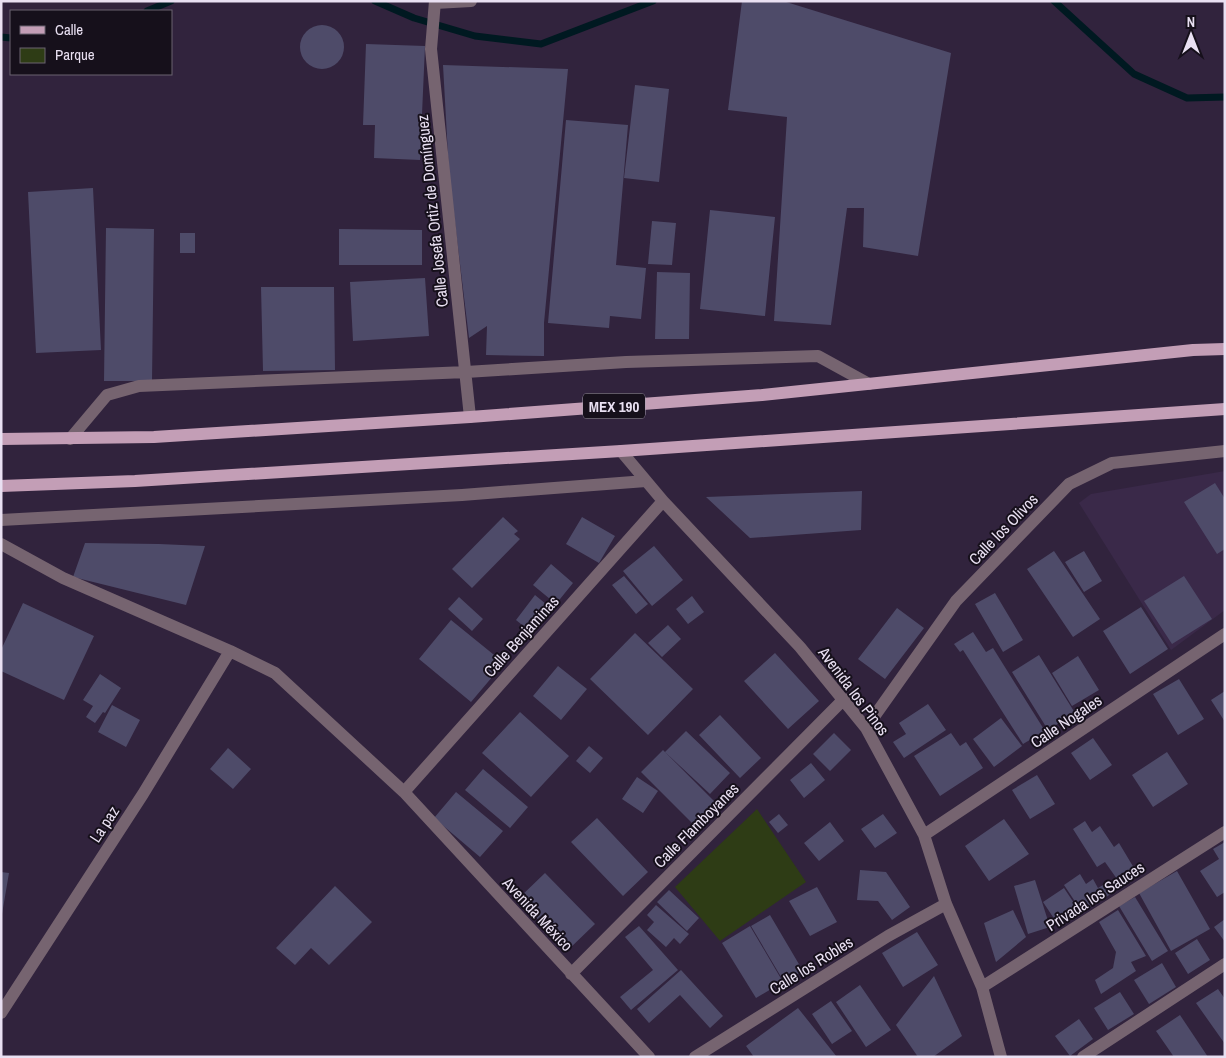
<svg xmlns="http://www.w3.org/2000/svg" width="1226" height="1058" font-family="'Archivo Narrow',sans-serif">
<style>
.built{fill:#3a2949}
.green{fill:#2e3c15}
.lines{fill:none;stroke-linecap:round;stroke-linejoin:round}
.stream{stroke:#001921;stroke-width:7}
.building{fill:#4e4b69}
.minor{stroke:#766470;stroke-width:12}
.major{stroke:#c39eb6;stroke-width:12}
.labels{text-anchor:middle;dominant-baseline:central;stroke-width:4;stroke-linejoin:round;paint-order:stroke}
.shield{fill:#16101b;stroke:#aaa2b2;stroke-width:1}
.shield-label{font-size:15px;font-weight:bold;fill:#e9e0f2}
.street-label{font-size:16px;fill:#e9e0f2;stroke:#16101b}
</style>
<rect width="100%" height="100%" fill="#31233d"/>
<!-- built -->
<path class="built" d="M1225,471V610L1171,650L1079,503L1091,494Z"/>
<!-- green -->
<path class="green" d="M757,809L806,882L720,941L675,887Z"/>
<g class="lines">
<!-- stream -->
<path class="stream" d="M375,1L414,18L475,36L541,44L653,1
M1054,1L1134,74L1187,98L1225,97
M147,11L171,1
M1,37L11,38"/>
</g>
<!-- building -->
<path class="building" d="M742,1H783L951,53L918,256L863,247L864,208H847L831,325L774,321L787,117L728,110Z
M300 47a22 22 0 1 1 44 0a22 22 0 1 1-44 0Z
M366,44L425,46L420,160L374,158L375,125H363Z
M443,65L568,69L544,323V356L486,355L487,326L469,338L449,173Z
M635,85L669,89L659,182L624,178Z
M566,120L628,125L616,265L646,268L641,319L610,316L609,328L548,323Z
M93,188L101,350L36,353L28,192Z
M710,210L775,217L765,316L700,309Z
M652,221L676,223L672,265L648,264Z
M106,228L154,229L152,381H104Z
M339,229L422,230V265H339Z
M180,233H195V253H180Z
M657,272L690,273L689,339H655Z
M425,278L429,336L353,341L350,282Z
M261,287H334L335,370L263,371Z
M1215,483L1225,499V549L1217,554L1184,502Z
M862,491L861,530L750,538L706,497Z
M503,517L518,531L514,534L520,539L472,588L452,569Z
M582,517L615,536L599,563L566,544Z
M85,543L159,544L205,546L186,605L73,577Z
M654,546L683,580L652,606L623,571Z
M1054,551L1100,619L1073,637L1027,569Z
M1084,551L1102,581L1084,592L1065,562Z
M551,564L573,583L556,604L533,585Z
M624,576L648,604L636,614L612,585Z
M1184,576L1212,619L1172,644L1144,601Z
M995,593L1023,640L1003,652L975,604Z
M535,595L552,609L532,633L516,620Z
M692,596L704,612L688,624L676,609Z
M459,597L483,619L472,631L448,609Z
M23,603L94,636L64,700L1,671V650Z
M1141,607L1168,649L1130,674L1103,631Z
M897,608L924,628L885,679L858,659Z
M451,620L504,663L471,702L419,659Z
M668,625L681,639L662,657L648,643Z
M973,632L986,652L993,648L1045,731L1023,744L963,650L960,652L954,644Z
M635,633L693,689L648,735L590,679Z
M775,653L819,701L788,729L744,681Z
M1039,655L1075,713L1048,730L1012,672Z
M1078,656L1099,690L1072,706L1052,673Z
M558,666L587,689L561,720L533,696Z
M100,674L121,688L105,713L103,712L95,723L86,717L93,706L83,700Z
M1179,679L1204,719L1178,735L1153,694Z
M1225,691V722L1211,700Z
M928,704L946,730L904,758L893,742L906,734L899,723Z
M112,705L140,720L126,747L98,732Z
M520,712L569,756L531,797L482,753Z
M720,715L761,758L740,778L699,735Z
M1001,718L1022,746L994,767L973,739Z
M686,731L730,773L710,794L665,752Z
M834,733L851,750L830,771L813,754Z
M951,733L960,746L966,742L983,768L940,796L914,756Z
M1093,738L1112,765L1090,780L1071,753Z
M589,746L603,758L590,773L576,761Z
M228,748L251,769L233,789L210,769Z
M663,750L716,803L694,825L641,772Z
M1167,752L1188,784L1153,807L1132,775Z
M811,763L825,780L804,798L790,780Z
M483,769L528,807L510,828L465,790Z
M1037,775L1055,804L1030,819L1012,790Z
M637,777L658,791L643,813L622,799Z
M456,792L503,831L480,857L434,818Z
M779,814L788,825L778,833L769,822Z
M883,814L897,833L875,848L861,829Z
M597,818L648,872L623,896L571,842Z
M1004,819L1029,854L989,881L965,846Z
M1085,821L1092,832L1100,826L1114,847L1119,843L1134,868L1117,879L1105,862L1097,867L1073,829Z
M830,822L844,841L819,861L804,843Z
M1225,842V892L1217,897L1200,871L1219,859L1213,849Z
M860,870L886,872L910,907L892,920L878,901L857,900Z
M1177,871L1210,929L1171,951L1139,893Z
M1,872L9,873L2,914H1Z
M545,873L595,924L568,950L518,899Z
M1080,874L1086,884L1093,879L1098,888L1108,882L1114,892L1082,912L1064,885Z
M1035,880L1050,927L1028,934L1014,886Z
M335,886L372,922L329,965L311,948L295,965L276,948Z
M817,887L837,922L810,936L789,901Z
M1064,888L1076,906L1055,920L1043,902Z
M669,890L699,918L687,931L657,902Z
M1135,897L1168,951L1152,961L1119,906Z
M656,905L689,934L680,944L674,938L666,947L647,930L654,922L647,915Z
M1013,910L1026,937L996,962L984,923Z
M1118,910L1146,956L1131,962L1136,971L1101,994L1095,980L1113,968L1116,952L1099,922Z
M770,915L803,971L784,982L751,926Z
M1225,919V942L1214,927Z
M639,926L678,970L631,1010L620,997L653,970L625,937Z
M750,926L783,982L756,998L722,943Z
M917,932L938,965L903,987L882,953Z
M1197,939L1210,960L1188,974L1175,953Z
M1162,963L1176,987L1149,1004L1134,980Z
M681,970L723,1016L710,1028L680,995L649,1023L637,1009Z
M934,976L962,1036L933,1057H918L896,1025Z
M860,985L891,1030L866,1047L836,1002Z
M1218,989L1225,999V1044L1196,1003Z
M1120,992L1134,1014L1108,1030L1094,1008Z
M831,1001L852,1031L832,1044L812,1014Z
M798,1008L837,1057H754L746,1046Z
M1180,1015L1208,1057H1174L1156,1031Z
M1079,1019L1093,1039L1070,1056L1055,1036Z"/>
<g class="lines">
<!-- minor -->
<path class="minor" d="M435,1L431,49L470,417
M435,3L471,1
M70,439L107,395L139,386L466,372L626,362L818,356L869,384
M621,451L663,501L800,647L866,728L924,835L946,904L982,987L1001,1057
M1,520L462,495L646,481
M1,544L63,578L230,651L275,673L404,792L649,1057
M866,728L956,601L1069,484L1112,463L1225,451
M404,792L663,501
M924,835L1225,634
M571,974L844,699
M982,987L1225,832
M1,1013L143,794L230,651
M695,1057L888,936L946,904
M1083,1057L1225,964"/>
<!-- major -->
<path class="major" d="M1,439L154,437L470,417L762,395L1193,350L1225,349
M1,486L135,481L621,451L1225,409"/>
</g>
<g class="labels">
<!-- shield labels -->
<rect class="shield" x="583" y="393.5" width="62" height="25" rx="4"/>
<g class="shield-label">
<text x="614" y="406">MEX 190</text>
</g>
<!-- street labels -->
<g class="street-label">
<text transform="translate(432 211) rotate(-96)">Calle Josefa Ortiz de Domínguez</text>
<text transform="translate(1003 529) rotate(-46)">Calle los Olivos</text>
<text transform="translate(521 636) rotate(-48)">Calle Benjaminas</text>
<text transform="translate(854 691) rotate(53)">Avenida los Pinos</text>
<text transform="translate(1066 721) rotate(-34)">Calle Nogales</text>
<text transform="translate(104 824) rotate(-57)">La paz</text>
<text transform="translate(696 825) rotate(-45)">Calle Flamboyanes</text>
<text transform="translate(1095 896) rotate(-33)">Privada los Sauces</text>
<text transform="translate(538 914) rotate(47)">Avenida México</text>
<text transform="translate(811 965) rotate(-32)">Calle los Robles</text>
</g>
</g>
<!-- border -->
<rect width="1226" height="1058" fill="none" stroke="#e9e0f2" stroke-width="5"/>
<!-- legend -->
<rect x="10" y="10" width="162" height="65" fill="#16101b" stroke="#6a6371"/>
<rect x="20" y="26" width="25" height="8" fill="#c39eb6" stroke="#6a6371"/>
<text x="55" y="35" font-size="15" fill="#e9e0f2">Calle</text>
<rect x="20" y="48" width="25" height="15" fill="#2e3c15" stroke="#6a6371"/>
<text x="55" y="60" font-size="15" fill="#e9e0f2">Parque</text>
<!-- north arrow -->
<g transform="translate(1191 35)" stroke="#16101b" stroke-width="4" paint-order="stroke">
<path d="M0-4L9 19L0 12L-9 19Z" fill="#e9e0f2"/>
<text y="-8" font-size="14" font-weight="bold" text-anchor="middle" fill="#e9e0f2">N</text>
</g>
</svg>
